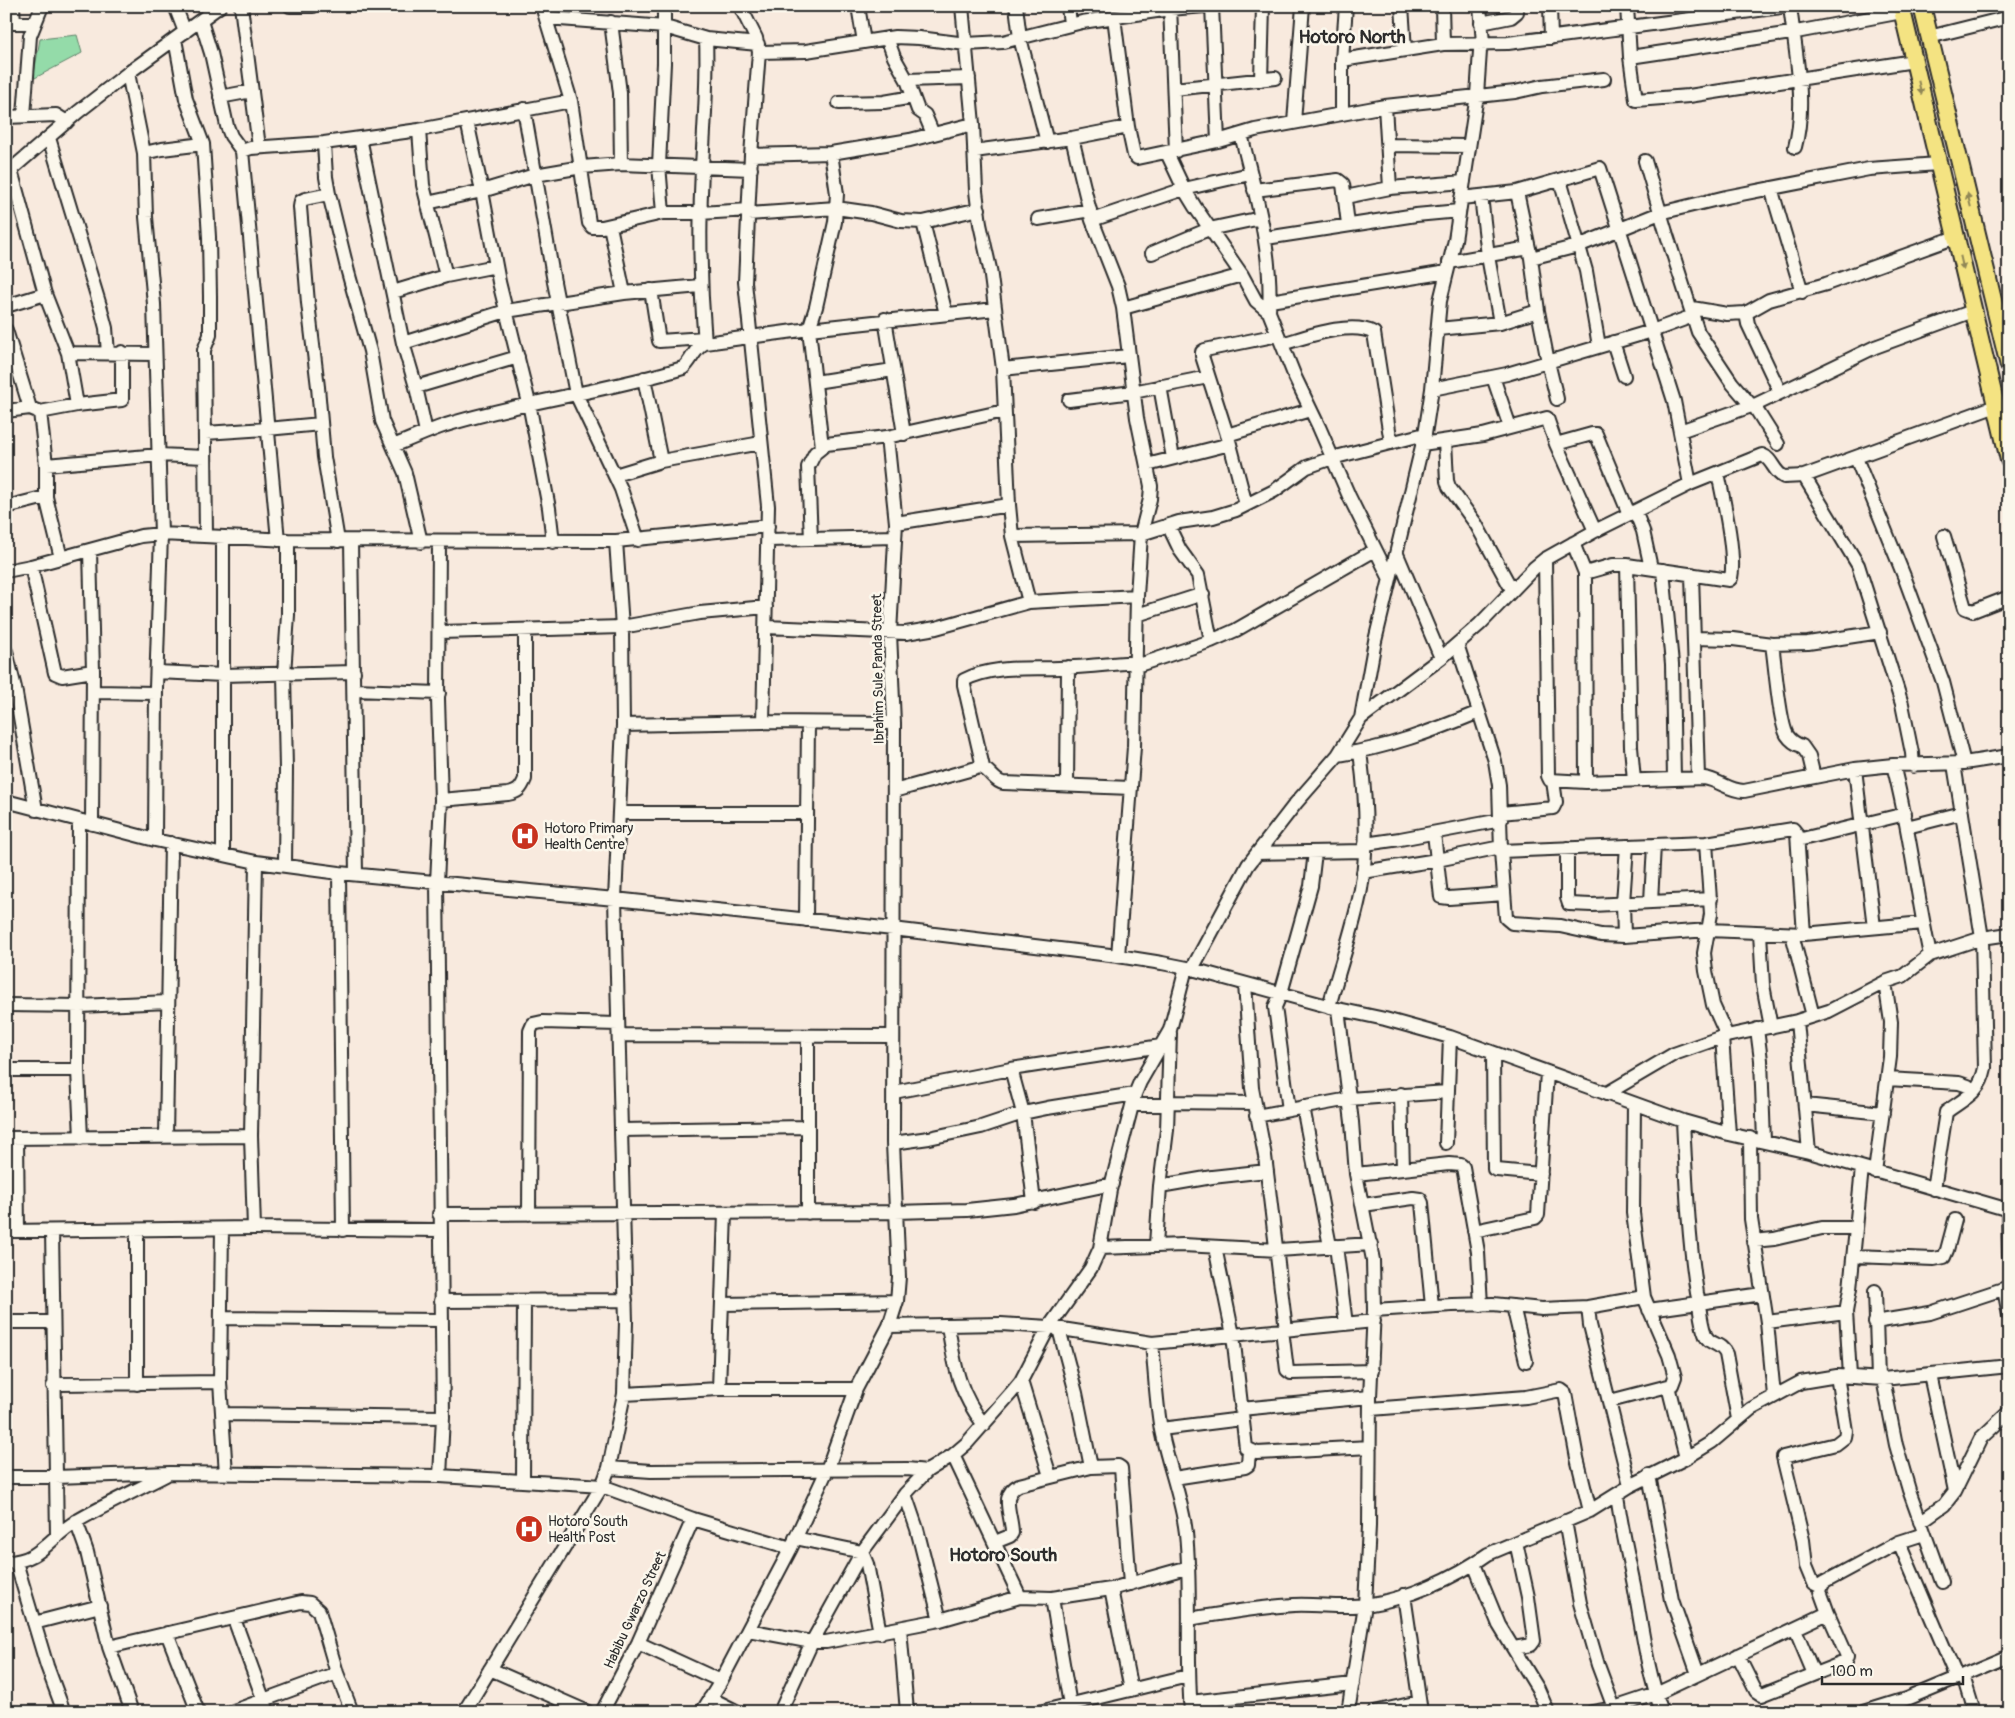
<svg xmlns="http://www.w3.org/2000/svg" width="2015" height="1718" font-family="Pangolin,sans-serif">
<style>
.green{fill:#94dba9;stroke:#60836a}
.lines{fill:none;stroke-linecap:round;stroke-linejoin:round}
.minor-casing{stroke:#2b2b2b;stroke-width:16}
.major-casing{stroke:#2b2b2b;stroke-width:20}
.minor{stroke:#fbf7ec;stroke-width:12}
.major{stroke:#f4e382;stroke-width:16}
.oneway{fill:#908756}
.labels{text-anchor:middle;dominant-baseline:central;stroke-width:5;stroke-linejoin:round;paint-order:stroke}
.street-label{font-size:14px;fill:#2b2b2b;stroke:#fbf7ec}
.poi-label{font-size:14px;fill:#2b2b2b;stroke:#fbf7ec;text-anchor:start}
.district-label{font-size:19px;font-weight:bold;fill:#2b2b2b;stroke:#fbf7ec}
</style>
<rect width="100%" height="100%" fill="#f8eade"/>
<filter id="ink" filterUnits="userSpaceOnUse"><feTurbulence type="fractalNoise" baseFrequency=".02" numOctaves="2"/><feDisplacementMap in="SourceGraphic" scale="10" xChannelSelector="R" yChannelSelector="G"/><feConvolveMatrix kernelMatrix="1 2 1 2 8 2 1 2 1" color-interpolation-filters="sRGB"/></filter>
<g filter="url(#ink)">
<!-- green -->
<path class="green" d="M77,35L82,53L33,79L40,39Z"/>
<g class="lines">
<!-- minor casing -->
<g class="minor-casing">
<path id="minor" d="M13,6L14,23
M175,6L185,32
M241,6L259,147
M290,6H313
M542,6L571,101L589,223L592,227H602L663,213H700L749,210
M740,6L756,38L759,52L751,155L745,282L768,506L763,722
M858,6L864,42
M962,6L973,124L976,191L980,224L990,269L1003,369L1009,505L1012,536L1029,602
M1016,6L1020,38L1047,142
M1068,6L1070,24
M1170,6L1176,151
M1212,6L1218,141
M1402,6L1405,50
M1442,6L1443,44
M1550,6L1551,38
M1627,6L1630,57L1636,100L1689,96L1914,61
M1790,6C1795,51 1807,103 1795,147
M1114,17L1128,127L1134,155L1137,158L1218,141L1255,130L1385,106L1515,92L1542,86L1604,79
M547,18L665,27L706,39L758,44
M201,21L211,53L227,126L231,136L242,151L278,540
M611,22L620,93L621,164
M6,23H34
M1481,23L1511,17L1517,12L1516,6
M1929,37L2009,17
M887,38L894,57L907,80L918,110L925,115L933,134
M175,39L186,99L203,144L209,237L210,296V335L204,350L206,536
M759,52L806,51L895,37L919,38L966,44L1003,42L1082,22L1170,9L1205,6
M1630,57L1791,33L1902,12
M1342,60L1443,44L1508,43L1789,6
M128,73L144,153L146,217L154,304L161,534L156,688L155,840
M907,80L969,78
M1261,80L1263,6
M1174,89L1275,78
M220,97L252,91
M839,103L884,102L913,97
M1385,106L1390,188
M524,109L554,282L576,394L621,489L638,540
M1342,114V60L1346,6
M24,116L30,36L42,6
M6,117L56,115L67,122
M467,121L482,191L499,282L529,403L549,508L553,542
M1294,122L1303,6
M419,130L423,185L446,276
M1241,134C1255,193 1273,251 1269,312
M49,138L101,309L106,328L108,353
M360,138L403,343L416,387L426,432
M1072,138L1092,220L1118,286L1123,308L1137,418L1151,486L1150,499L1141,534L1137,596L1134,747L1118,956
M324,143L326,177L329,194L348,272L370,351L382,421L405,473L421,542
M1388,145L1469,146
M242,151L251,148L324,143L419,130L571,101
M974,151L1072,138L1128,127
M144,153L162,149L203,144
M1167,153L1184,189L1195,207L1242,275L1256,301L1269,312L1295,377L1319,427L1349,496L1390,579
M751,155L831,153
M1645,161L1666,232L1698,332L1732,383L1750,404L1754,406L1778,444
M11,170L45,294L68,353L77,405L122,400V352
M6,174L78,112L128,73L220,6
M1560,180L1586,271L1599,346
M1771,188L1802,292
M1254,190L1338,180L1343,184L1348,224
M1517,192L1531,258L1538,311
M329,194L305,199L301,201L300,207L308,303L318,387L324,457L338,541
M1481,196L1488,256L1500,323
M1345,197L1390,188L1464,182
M1461,198L1517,192L1600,168L1674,401L1690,484
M427,203L482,191L535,175L582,167L621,164L751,169
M663,213L659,165L664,63V6
M748,214L836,208L871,213L901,221L923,222L979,209
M1038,219L1090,210
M1092,220L1184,189L1250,174
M923,222L946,314
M610,226L624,293
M1266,238L1416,215L1459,211
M1152,253L1209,229L1261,218
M1531,258L1578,246L1660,213L1726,197L1869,169L1938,164
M1449,262L1529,248
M651,290L659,341L705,338
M393,292L446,276L496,266
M1270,301L1447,272
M6,306L45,294
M1123,308L1242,275
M1692,308L1727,314L1746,313L1769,300L1826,284L1956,237
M1746,313L1748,324L1780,392
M885,319L904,434
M1438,329L1500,323L1538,311L1548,362L1557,399
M6,330L30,408
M1613,342L1624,376
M403,343L506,311L624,293L700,286
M705,343C700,284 699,226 702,168C704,124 708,82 706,39
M1282,344C1306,337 1351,320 1374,333L1391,443
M68,353L155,354
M1003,369L1128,356
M1493,377L1510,427
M644,378L661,461
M815,382L893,370
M1160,386L1173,458
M416,387L518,357
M1432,389L1507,374L1652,331L1693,316
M1069,400L1133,392L1208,377
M6,411L30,408L40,412L77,405
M40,412L46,465V497L61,558
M1680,431L1757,404L1875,347L1973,311
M205,433L267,429L321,424
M1227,435L1310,410
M1445,441L1447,481L1449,487L1476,524L1512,590
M1422,444L1483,435L1547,418L1556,444L1595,531
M1556,444L1592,434H1596L1629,514
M393,446C411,439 428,431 446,425C524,401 605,392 683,368C692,361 694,348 705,343L809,329L816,307L835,222L837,194L831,153L910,140L973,124
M822,447L809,329L995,309
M1856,458L1904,576L1943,682L1964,763
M46,465L159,455L205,457
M1147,465L1230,444
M615,475L661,461L761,443
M1804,476L1858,565L1902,704L1912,753L1913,766
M1246,505L1230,444L1202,356V352L1205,350L1278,335
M6,507L46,497
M1635,511L1643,531L1651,568
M896,523L1009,505
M1168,525L1180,550L1198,575L1211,641
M1012,536L1141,534L1179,522L1213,517L1236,510L1274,491L1307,467L1332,458L1425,434
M1944,536L1965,608L1973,611L2009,597
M223,537V855
M811,539L808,467L815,453L826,444L887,437L1004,411
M768,540L895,537
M351,541L356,874
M439,542L438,699L441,800L437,882L443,1417L440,1476
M1573,543L1585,573L1613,565H1627L1729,580L1731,578C1736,554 1723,498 1718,473
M90,550L93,671L92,824
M1397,554L1441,658
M1545,559L1548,776L1550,780L1586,782L1704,778C1719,780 1729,791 1744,791L1855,769L1893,765L1964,763L2009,756
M1627,565L1631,747L1634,780
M31,566L55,673L62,676L93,671
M1663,570L1672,664L1674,779
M6,571L31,566L141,536L161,534L288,540L616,541L768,526
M1585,573L1586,782
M1692,574L1698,778
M1137,615L1203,594
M766,627L906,633L936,628L1029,602L1137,596
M440,632L622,627L700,613L766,607
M1694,638L1733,639L1772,644L1808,643L1880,632
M1457,644L1495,761L1499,785L1501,851L1506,918L1512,923L1560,926L1601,935L1624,936L1709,930L1804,934L1923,923
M1772,644C1775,663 1779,721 1787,735C1791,741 1795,744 1802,746L1809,756L1814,777
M6,651L15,688L36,810
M1136,666L1211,641L1236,630L1375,550
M157,672L223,675L354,672
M354,690L439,693
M93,692L156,693
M1361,718L1375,641L1425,434L1432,389L1440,301L1455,240L1477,95L1480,51L1483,43L1480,6
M623,725L763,722L894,723
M1338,755C1387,748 1433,731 1479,712
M1893,765C1910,828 1916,892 1930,955
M983,767L964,685V680C993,665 1028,669 1059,668C1085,667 1110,664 1136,662
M1855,769L1874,927
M1067,785L1068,667
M894,791L980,767C990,769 993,781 1003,783L1131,788
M441,800L508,794C518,792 521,789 525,779V631
M6,801L155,840L256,862L339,873L615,899L893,929L1118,956L1162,963L1192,969L1338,1009L1385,1019L1450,1037L1683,1121L1729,1134L1809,1152L2009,1210
M619,813H807
M1501,813L1553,808L1556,802L1553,781
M79,820L78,1070L81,1138
M1907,827L1962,813
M1434,833L1441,897L1449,898L1504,894
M1798,840L1905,814
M1706,843L1711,914L1704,953L1706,971L1713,1005L1727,1036
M1365,844L1400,839L1501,820
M1567,848V898L1569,904L1592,905L1711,899
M1501,851L1706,843L1793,829L1797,834L1804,934
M1257,853L1365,851
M285,865L286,769L284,674L288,615V540
M1363,872L1437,860L1501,847
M339,873L343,1230
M1651,901L1654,845
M806,920L808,723
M1760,933L1763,985L1771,1027
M1792,934L1813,1016
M1624,936L1623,903L1627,846
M1192,969L1248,865L1296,803L1338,755L1361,718L1441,658L1480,624L1534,568L1545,559L1595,531L1690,484L1762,455C1773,459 1773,472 1784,477L1804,476L1996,406
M1245,984L1252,1088L1265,1156L1286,1330
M6,1005L80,1006L168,1002
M1329,1007C1339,968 1354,928 1361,889C1369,844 1366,797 1360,752
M1338,1009L1352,1122L1356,1174L1373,1260L1374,1310L1370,1397L1369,1526L1365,1605L1348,1712
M1797,1021L1809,1152
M1757,1029L1761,1060L1764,1141
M619,1035L892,1036
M808,1036V1213
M1722,1037L1729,1134
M1493,1053L1494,1169L1497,1170L1541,1174
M1011,1069L1023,1113L1034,1202
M6,1070H78
M1887,1079L1959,1083L1968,1086L1973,1092
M894,1092L1011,1069L1161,1046
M1401,1094L1403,1169
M1606,1094L1674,1054L1722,1037L1797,1021L1829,1011L1885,982L1903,976L1930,955L1982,938L2009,934
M1168,1102L1254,1103
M1133,1105H1168
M1805,1105L1883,1113
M1303,1107L1330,1246
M1289,1110L1275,1007L1281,993L1311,886L1315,852
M1256,1116L1349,1099L1447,1092
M1683,1121C1686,1178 1688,1236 1697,1293C1700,1306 1700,1322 1705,1334C1708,1345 1721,1342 1726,1354L1738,1419
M622,1130L808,1127
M166,1137L171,843
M6,1138L251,1136
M17,1138L18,1231
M1750,1138L1751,1219L1767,1322L1774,1396
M893,1143L929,1138L981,1127L1023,1113L1047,1108L1135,1094
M1446,1143L1450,1037
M1875,1172L1890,1057L1891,1022L1885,982
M1356,1174L1449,1164L1461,1165L1463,1167L1478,1252L1481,1305
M1160,1186L1212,1177L1267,1171
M1934,1189L1946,1112C1965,1098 1980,1093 1985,1068L1982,938L1954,764
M1363,1205L1413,1198L1420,1199L1422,1203L1432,1306
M2008,1210L2009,1255
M439,1214L895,1212L967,1210L1014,1205L1112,1184
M529,1214L530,1031L533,1024L542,1022L618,1024
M254,1228L251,1136L256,862
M222,1229L220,1382L226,1474
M6,1231L254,1228L440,1230
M52,1231L57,1536
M1474,1231L1535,1218L1538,1215L1547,1072
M1753,1241L1774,1239L1822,1228H1856
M1156,1245L1160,1186L1167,1130L1170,1033
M1336,1246L1346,1324
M1215,1247L1233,1335L1246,1448L1257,1453L1370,1447
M1100,1248L1183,1245L1278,1250L1371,1244
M1854,1256L1934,1259L1944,1257L1947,1250L1955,1220
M2004,1289L2009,1315
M1875,1291L1878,1378
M441,1301L626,1300
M722,1304L897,1301
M1513,1306L1526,1361
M1374,1310L1452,1305L1493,1304L1542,1309L1588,1307
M1649,1310L1762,1294
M222,1318L441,1320
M6,1322H53
M1767,1322L1846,1312
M1875,1322L1930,1313L2009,1287
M889,1326L1001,1324L1049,1327L1152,1343L1374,1321
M948,1326C955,1367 958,1391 984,1425
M1059,1329L1076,1393L1091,1467
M1282,1330L1287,1370L1291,1373L1372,1371
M1152,1343C1155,1372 1156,1402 1161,1430C1168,1465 1182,1498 1186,1533C1192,1593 1186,1652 1191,1712
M1930,1375L1955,1491
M1850,1376L1846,1312L1850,1289L1862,1168
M1883,1379L1896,1445L1909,1490L1942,1582
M1021,1381L1050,1476
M137,1384V1230
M53,1386L59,1384L220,1382
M1668,1386L1686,1458
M719,1389L725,1213
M624,1394L719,1389H856
M1610,1401L1672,1385L1675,1377L1669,1355L1644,1297L1633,1213L1634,1105
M1241,1409L1370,1397
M1371,1409L1526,1397L1561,1390L1565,1393L1577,1458L1590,1511
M222,1414L443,1417
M1161,1429L1242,1419
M953,1455L1020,1597
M609,1468L651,1471L907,1469L927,1471
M1649,1475L1672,1600L1698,1674
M6,1477H55L170,1473L440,1476L602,1486L693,1519L791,1548
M1174,1478L1245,1467L1248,1465L1249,1450
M523,1481L524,1301
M1630,1486L1590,1325L1588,1307L1644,1297
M905,1494L917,1529L940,1620
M1617,1495C1621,1526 1628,1555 1634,1585C1642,1628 1647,1671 1662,1712
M76,1521L87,1552L109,1647L132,1712
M1565,1521L1580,1603L1598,1665L1614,1708
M1920,1522L1944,1505L1955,1491L1981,1438L2009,1412
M795,1538L862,1552L867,1564L880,1633
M995,1542L1010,1536L1012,1533C1012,1514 999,1495 1019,1485L1091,1467L1118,1466L1121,1468L1130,1584
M1899,1542L1957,1678
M6,1562C41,1562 50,1536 77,1521C106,1504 137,1490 166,1475
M16,1562L47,1666L64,1712
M1474,1564L1499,1625L1538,1689L1548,1712
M1821,1587L1813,1583L1806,1566L1803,1540L1783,1457L1836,1444L1845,1437L1846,1431L1837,1376
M1111,1589L1131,1690
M1404,1595L1421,1712
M1052,1598L1070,1705
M234,1619L268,1712
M1189,1619C1224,1613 1259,1607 1294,1605C1318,1604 1343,1608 1366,1605C1407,1599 1455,1578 1488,1554L1590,1511L1630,1486L1686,1458L1712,1442L1751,1409L1801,1382L1837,1376L1883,1379L2009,1366
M34,1623L100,1606
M900,1628L907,1712
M1795,1629L1814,1674
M748,1630L812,1642H826L940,1620L1020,1597L1052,1598L1111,1589L1189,1567
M167,1633L198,1712
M638,1643L721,1681
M109,1647L301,1602L310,1603L319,1611L337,1673L352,1712
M1514,1648L1531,1645L1534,1641L1528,1597L1516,1542
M1738,1655L1756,1691L1762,1695L1845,1662L1847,1656L1828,1613
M490,1669L588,1712
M1963,1676L1974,1712
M710,1698L738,1712
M1190,1702L1353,1684
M231,1712L337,1673
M464,1712L602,1486L609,1468L624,1394L626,1322L615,899L623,725L622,627L616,541
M602,1712L638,1643L693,1519
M702,1712L721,1681L791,1548L827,1470L856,1389L889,1326L897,1301L899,1277L893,1143L894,723L890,633L896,523L887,437
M780,1712L812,1642L862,1552L905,1494L927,1471L953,1455L967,1443L1011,1393L1021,1381L1049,1327L1091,1268L1100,1248L1110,1190L1135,1094L1140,1082L1170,1030L1186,968
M1039,1712L1188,1676
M1374,1712L1419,1702
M1592,1712L1614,1708L1656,1694L1828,1613L1820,1591L1823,1583L1899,1542L1924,1534
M1864,1712L1906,1699L2009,1656"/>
</g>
<!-- major casing -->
<g class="major-casing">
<path id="major" d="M1901,6L2009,460
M1922,6L2009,366"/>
</g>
<!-- minor -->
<use href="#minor" class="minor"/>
<!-- major -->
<use href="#major" class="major"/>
</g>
<!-- one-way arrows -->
<defs><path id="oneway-solid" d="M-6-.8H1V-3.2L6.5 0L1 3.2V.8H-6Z" transform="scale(1.25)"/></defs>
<g class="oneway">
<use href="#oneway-solid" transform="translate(1920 88) rotate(77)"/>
<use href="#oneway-solid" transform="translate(1969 200) rotate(-104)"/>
<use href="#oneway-solid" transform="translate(1962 263) rotate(77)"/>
</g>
</g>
<!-- icons -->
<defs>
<g id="hospital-disc" transform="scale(1.4375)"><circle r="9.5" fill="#c8321e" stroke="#fbf7ec"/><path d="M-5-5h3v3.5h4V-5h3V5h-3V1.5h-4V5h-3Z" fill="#fff"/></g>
</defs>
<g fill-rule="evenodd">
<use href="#hospital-disc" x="525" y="836"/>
<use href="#hospital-disc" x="529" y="1529"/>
</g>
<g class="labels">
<!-- street labels -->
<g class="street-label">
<text transform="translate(878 669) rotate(-91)">Ibrahim Sule Panda Street</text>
<text transform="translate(635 1610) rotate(-65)">Habibu Gwarzo Street</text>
</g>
<!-- poi labels -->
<g class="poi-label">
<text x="544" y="828">Hotoro Primary<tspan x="544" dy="16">Health Centre</tspan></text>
<text x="548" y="1521">Hotoro South<tspan x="548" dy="16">Health Post</tspan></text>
</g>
<!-- district labels -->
<g class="district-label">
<text x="1352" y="37">Hotoro North</text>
<text x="1003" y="1555">Hotoro South</text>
</g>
</g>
<!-- margin -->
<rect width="2015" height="1718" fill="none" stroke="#fbf7ec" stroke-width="25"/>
<rect x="12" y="12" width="1990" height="1693" fill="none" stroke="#2b2b2b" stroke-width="2" filter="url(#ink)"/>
<!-- scale -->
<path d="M1822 1676v8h141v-8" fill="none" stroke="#2b2b2b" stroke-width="2.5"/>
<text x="1830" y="1676" font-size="15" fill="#2b2b2b" stroke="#fbf7ec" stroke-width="4" paint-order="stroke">100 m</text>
</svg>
